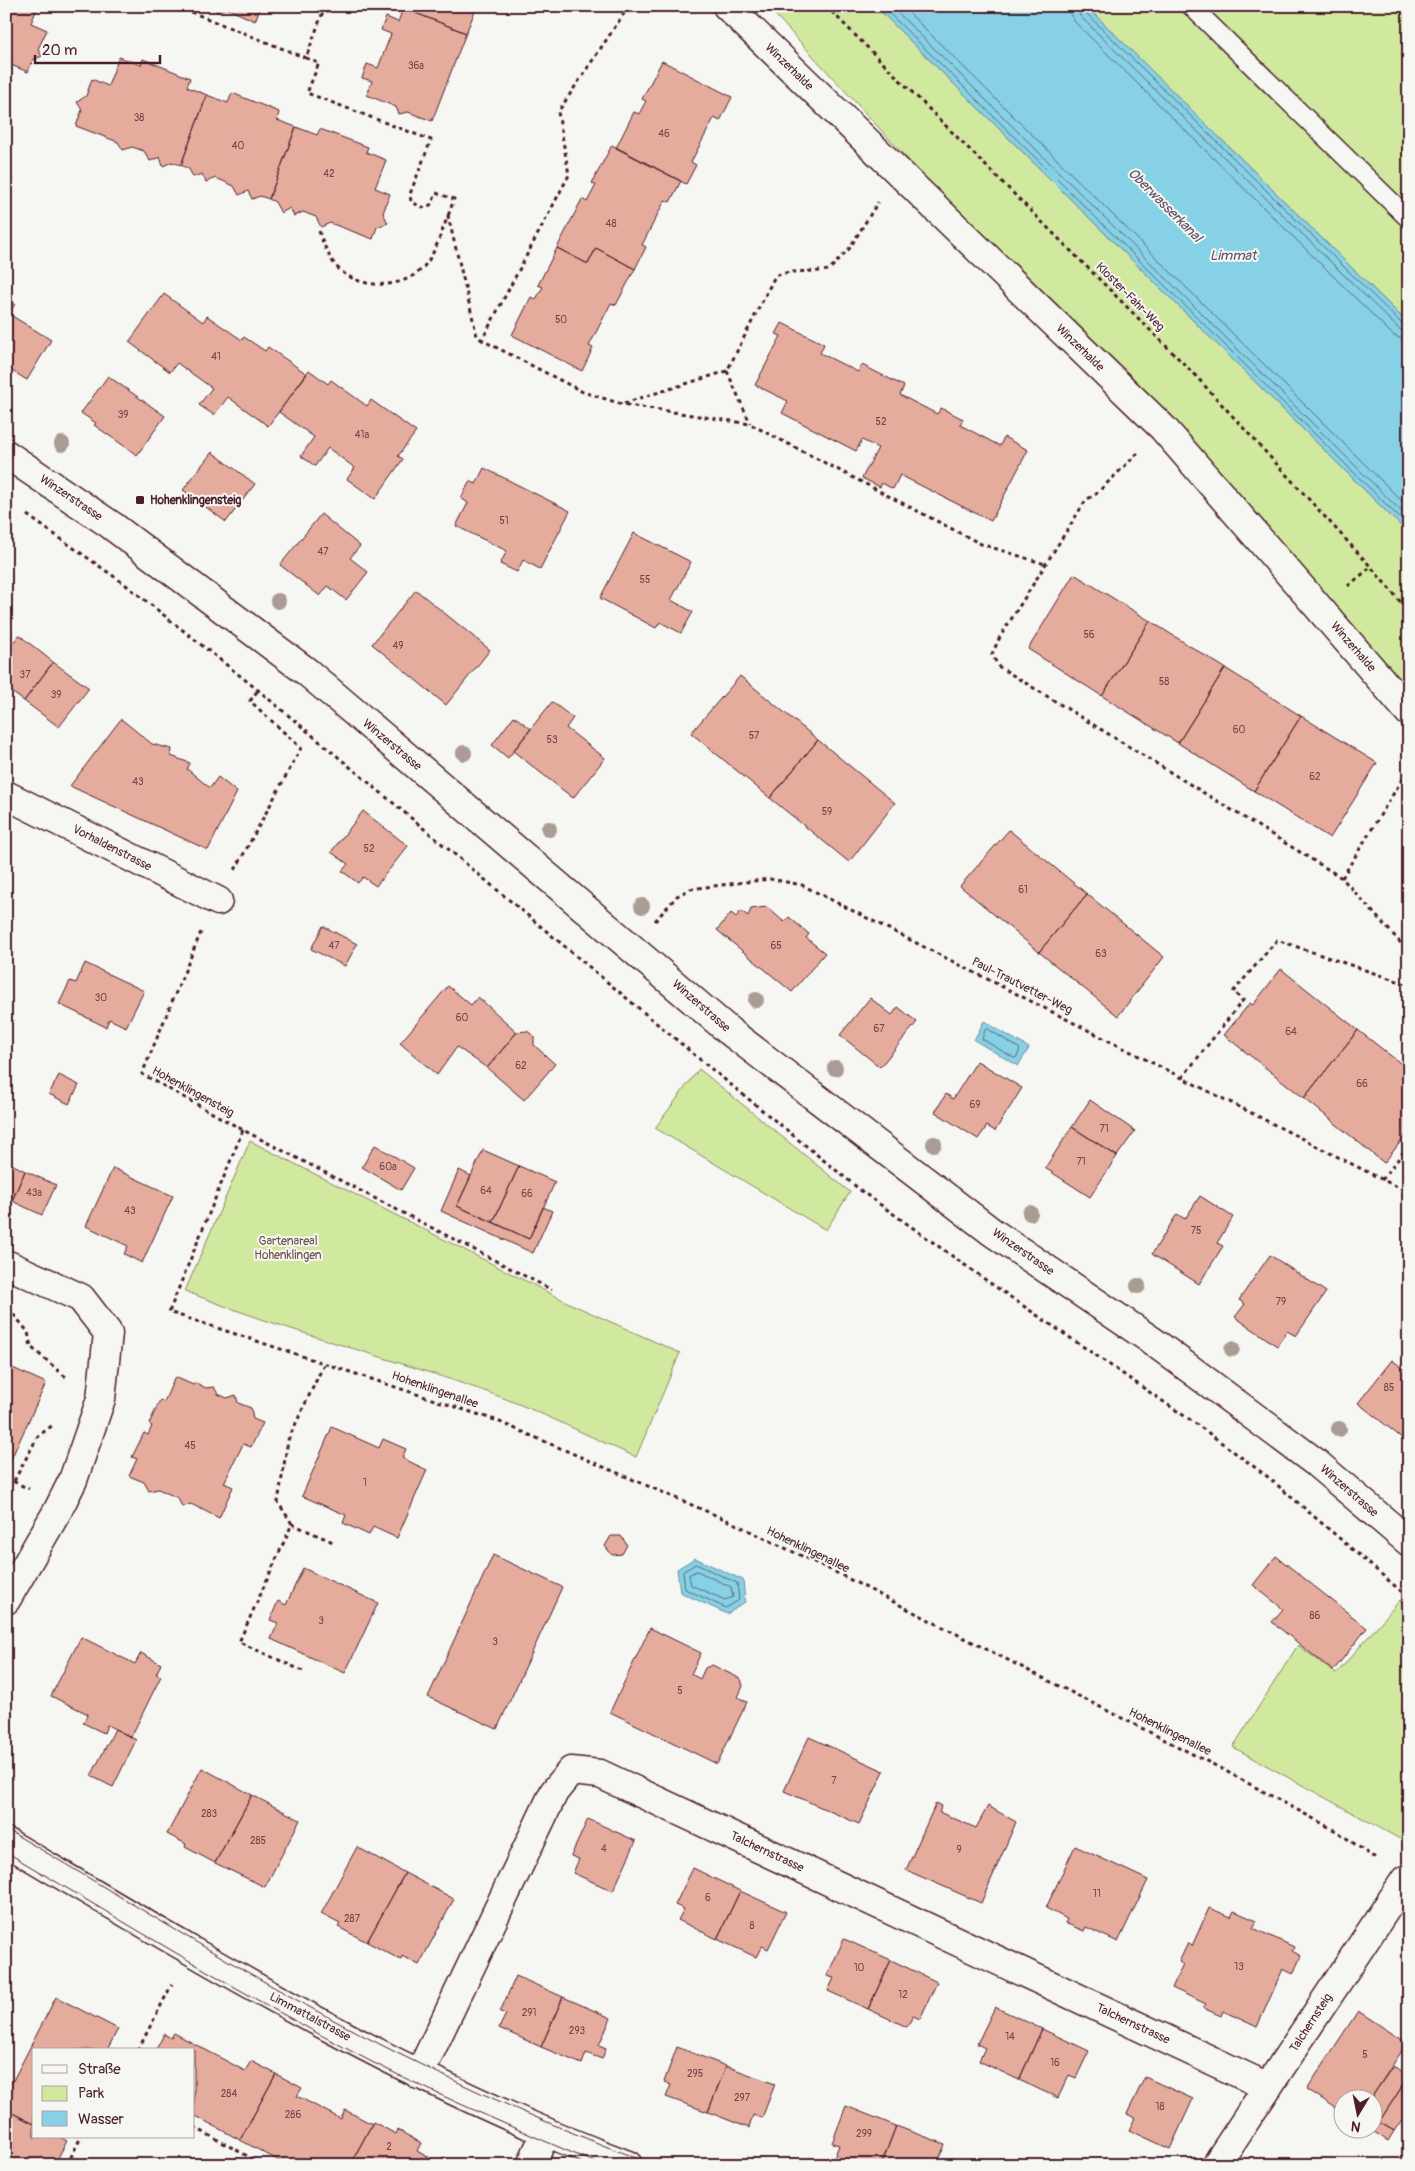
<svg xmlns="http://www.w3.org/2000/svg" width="1415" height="2171" font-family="Pangolin,sans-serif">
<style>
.green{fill:#d1e99e;stroke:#8e8464}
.water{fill:#86d1e6;stroke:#6e8a9b}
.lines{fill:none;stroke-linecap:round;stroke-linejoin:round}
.shore{stroke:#626676;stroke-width:1}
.building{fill:#e5ac9e;stroke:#4a1f2b}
.service-casing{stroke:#4a1f2b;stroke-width:21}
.minor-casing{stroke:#4a1f2b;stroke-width:31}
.tertiary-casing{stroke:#4a1f2b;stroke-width:31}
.secondary-casing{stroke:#4a1f2b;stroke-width:31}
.path{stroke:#4a1f2b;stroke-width:3;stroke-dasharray:4 4;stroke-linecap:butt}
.service{stroke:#f6f6f2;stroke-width:18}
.minor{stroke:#f6f6f2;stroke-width:28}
.tertiary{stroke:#f6f6f2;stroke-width:28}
.secondary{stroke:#f6f6f2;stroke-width:28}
.tram{stroke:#4a1f2b;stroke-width:1}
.tree{fill:#aa9c94}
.poi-dot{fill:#4a1f2b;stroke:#f6f6f2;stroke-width:2}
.labels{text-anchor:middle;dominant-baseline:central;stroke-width:4;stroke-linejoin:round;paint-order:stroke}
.number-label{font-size:10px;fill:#714248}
.street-label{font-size:12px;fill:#4a1f2b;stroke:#f6f6f2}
.poi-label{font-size:12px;font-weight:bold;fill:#4a1f2b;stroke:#f6f6f2;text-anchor:start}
.park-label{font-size:12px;fill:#6c5248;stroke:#f6f6f2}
.water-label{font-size:14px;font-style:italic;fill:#5c5463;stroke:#f6f6f2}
</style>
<rect width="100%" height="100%" fill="#f6f6f2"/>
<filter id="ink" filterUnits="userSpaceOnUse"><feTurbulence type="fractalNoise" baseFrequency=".02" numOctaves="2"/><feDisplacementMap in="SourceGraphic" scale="10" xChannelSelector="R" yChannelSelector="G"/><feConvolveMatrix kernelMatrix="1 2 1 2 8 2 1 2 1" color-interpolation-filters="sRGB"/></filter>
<g filter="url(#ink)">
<!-- green -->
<path class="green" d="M767,6H875L1409,534V712L1321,609Z
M1086,6H1409V323H1408Z
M699,1069L850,1192L826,1230L655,1128Z
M250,1141L571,1304L680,1353L636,1457C588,1436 540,1411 490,1393C389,1357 285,1331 185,1291Z
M1400,1600L1409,1608V1844L1233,1747L1298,1645L1336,1674Z"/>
<!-- water -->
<path class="water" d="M875,6H1086L1408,323L1409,534Z
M984,1021L1029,1048L1018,1066L974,1040Z
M695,1558L743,1580L745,1602L727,1614L680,1592L677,1569Z"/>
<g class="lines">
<!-- shore -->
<path class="shore" d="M882,6L1409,527
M891,6L1409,519
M902,6L1409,508
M1069,6L1070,14L1075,22L1393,335L1401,339L1409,340
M1077,6L1080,16L1399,329L1409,333
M1083,6L1085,12L1403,325L1409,327
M988,1029L1020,1049L1017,1057L1014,1058L982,1039L985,1030Z
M696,1564L737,1583L739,1600L726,1608L685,1589L683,1572Z
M697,1571L731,1587L733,1597L725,1600L691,1585L689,1575Z"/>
</g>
<!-- building -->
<path class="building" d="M6,6H38L31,23L47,30L38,49L42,56L33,60L28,72L6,63Z
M214,6H261L255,21L226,8L217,12Z
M404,6H477L466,33L403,8Z
M403,8L466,33L432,121L408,112L399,114L396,107L367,95L372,81L362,78L367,64L378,68L391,34L381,30L386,17L398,22Z
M119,57L141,65L143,59L190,78L187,87L207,95L181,165L172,162L163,166L160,157L150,161L144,151L132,147L123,150L118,142L76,126L82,110L77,102L86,96L92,79L108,86Z
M662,61L732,97L720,121L714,118L691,162L696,165L686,184L616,148L634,112L639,114L646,101L642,99Z
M232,93L279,112L277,120L296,127L269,199L260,196L252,199L248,191L239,195L234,186L216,178L206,182L202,174L193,177L189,169L181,165L207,95L228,103Z
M296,127L317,135L320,129L368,147L366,152L386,160L375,188L390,194L383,213L388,223L377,227L373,239L330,223L321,227L316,217L303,212L294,216L290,208L281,213L275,202L269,199Z
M612,145L681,181L670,202L665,200L642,245L646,247L635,269L596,248L588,264L557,248L582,199L587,202L596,185L592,183Z
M557,248L588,264L596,248L635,269L616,305L611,303L589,346L593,348L582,371L512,335L531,297L536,299L543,287L538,285Z
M164,294L203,322L207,316L242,340L244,337L265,351L268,347L307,374L268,426L228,397L214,415L199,405L212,388L177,363L170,372L129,342Z
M6,299L15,304L9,314L51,340L27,380L6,367Z
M782,323L824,344L820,353L858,372L862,365L904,386L900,395L937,414L941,408L963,419L960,425L1000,446L1004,437L1028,450L991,521L900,475L893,489L882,483L880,487L862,478L878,448L862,440L856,451L782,413L788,401L755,385L781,336L776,334Z
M309,370L328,384L331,380L367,406L371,400L416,432L398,456L403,459L375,499L347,479L355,468L328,448L315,466L301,456L314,437L279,412Z
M108,376L165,416L137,455L94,425L96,423L81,413Z
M212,452L255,484L226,522L183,490Z
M484,468L570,511L540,569L523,560L517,572L500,564L507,551L456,526L468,503L461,498L470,481L476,484Z
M321,514L360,546L350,558L368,572L346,600L328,586L320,596L280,565Z
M634,533L691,562L671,600L693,612L681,633L660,622L656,628L600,598Z
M1074,574L1150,621L1102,696L1028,649Z
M416,590L490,650L446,705L372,644Z
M1150,621L1225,668L1178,743L1102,696Z
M19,635L53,662L24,701L6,688V652Z
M53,662L89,688L59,727L24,701Z
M1225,668L1301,716L1254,791L1178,743Z
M740,676L818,740L770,798L691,733Z
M552,702L573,718L566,728L605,758L573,798L513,751Z
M514,716L531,729L508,758L492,745Z
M1301,716L1377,763L1330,838L1254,791Z
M121,719L152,744L172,749L171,756L190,763L187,769L210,788L218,777L237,792L208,850L70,786Z
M818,740L895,803L849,862L770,798Z
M363,811L408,846L376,886L363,877L358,883L342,871L348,864L331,852Z
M1009,830L1087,894L1039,952L960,886Z
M1087,894L1164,957L1118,1016L1039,952Z
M767,907L784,922L789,917L809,934L806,938L825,953L792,992L717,930L731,913L736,917L741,911L748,916L751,909Z
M323,926L357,944L345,966L311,949Z
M85,963L144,991L126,1027L109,1019L106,1027L59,1004L70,981L76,983Z
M1281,969L1358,1030L1304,1098L1224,1035L1250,1003L1253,1005Z
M448,986L471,1005L478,997L517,1032L487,1068L457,1047L437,1075L400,1043Z
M870,998L892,1015L898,1007L917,1022L880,1067L840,1035Z
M1358,1030L1409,1070V1131L1384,1163L1304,1098Z
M527,1031L534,1036V1045L555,1064L524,1100L487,1068L517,1032Z
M977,1061L1022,1088L995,1131L987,1126L978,1139L935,1112L946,1094L953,1099Z
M59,1075L79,1085L69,1104L49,1094Z
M1090,1100L1135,1131L1117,1156L1072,1127Z
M1072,1127L1117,1156L1090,1197L1045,1168Z
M375,1145L414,1168L401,1190L362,1167Z
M483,1150L519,1166L493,1222L457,1206Z
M6,1161L25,1171L12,1201L6,1198Z
M519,1166L555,1182L529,1239L493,1222Z
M113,1168L173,1196L142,1263L124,1254L128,1246L86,1226Z
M459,1170L471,1176L457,1206L529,1239L543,1207L552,1211L533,1253L441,1211Z
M25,1171L56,1185L42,1215L12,1201Z
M1200,1196L1233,1217L1217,1243L1223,1246L1199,1284L1152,1254L1177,1214L1185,1219Z
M1270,1255L1326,1292L1296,1336L1287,1331L1277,1346L1235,1317L1245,1304L1239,1300Z
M1392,1360L1409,1373V1428L1402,1438L1358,1403Z
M6,1365L46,1383L7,1468H6Z
M175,1377L193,1385L196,1383L206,1388L214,1387L218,1394L227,1398L236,1395L238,1403L251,1408L253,1419L263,1423L251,1447L243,1444L224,1483L233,1487L219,1518L191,1504L182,1507L178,1498L158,1489L149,1491L144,1482L129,1476L137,1459L132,1457L144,1433L148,1435L152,1426L149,1424L160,1400L164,1402Z
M332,1427L379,1448L383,1439L406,1449L402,1458L427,1470L397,1538L373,1527L369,1535L343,1523L346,1515L302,1496Z
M611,1536H621L627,1545L622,1554L612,1555L605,1546Z
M493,1555L562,1587L497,1729L428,1697Z
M1276,1556L1367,1628L1333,1671L1272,1622L1283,1609L1253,1585Z
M303,1568L378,1603L345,1673L271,1639L278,1623L270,1620L278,1601L286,1605Z
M650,1628L701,1653L691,1674L700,1679L705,1668L712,1665L741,1679L743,1686L738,1697L747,1702L717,1764L610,1712Z
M81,1637L135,1664L141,1653L161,1664L156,1674L161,1676L131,1737L107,1725L104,1733L83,1723L88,1714L51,1696Z
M115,1729L136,1740L113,1787L91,1776Z
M809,1737L884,1771L859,1824L784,1791Z
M202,1768L252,1795L215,1863L185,1847L186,1844L167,1834Z
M252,1795L300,1820L265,1887L215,1863Z
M936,1803L942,1806L939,1812L976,1828L988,1806L1016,1822L981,1903L906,1870Z
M588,1819L636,1841L613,1891L573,1873L579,1859L571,1856Z
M1075,1846L1148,1880L1118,1942L1086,1927L1084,1931L1065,1923L1067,1919L1046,1908Z
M357,1847L405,1873L367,1942L338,1927L340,1924L321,1914Z
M693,1868L740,1891L717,1939L678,1920L684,1909L675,1905Z
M405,1873L454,1899L419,1965L402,1956L401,1960L367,1942Z
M740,1891L786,1912L768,1949L762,1946L756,1957L717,1939Z
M1209,1908L1231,1917L1234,1911L1257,1921L1253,1928L1294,1947L1292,1951L1301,1956L1293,1974L1283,1969L1257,2027L1223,2011L1221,2016L1203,2008L1206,2004L1172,1988L1183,1964L1179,1962L1188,1943L1192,1946Z
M844,1939L891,1960L868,2009L828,1991L834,1978L827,1976Z
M891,1960L937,1982L920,2019L913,2016L907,2027L868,2009Z
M516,1976L563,1997L541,2047L499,2028L506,2014L500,2012Z
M56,1997L118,2029L107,2050H34V2124L6,2110V2094Z
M563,1997L611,2018L599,2045L606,2048L602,2059L586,2053L582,2064L541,2047Z
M995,2007L1042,2029L1019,2080L979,2061L985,2048L977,2044Z
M1358,2011L1407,2043L1371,2098L1361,2093L1357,2098H1342V2112L1307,2089Z
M1042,2029L1089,2051L1076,2078L1069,2075L1058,2098L1019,2080Z
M174,2033L245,2071L251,2061L276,2074L240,2140L194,2115V2050H156L164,2034L171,2038Z
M677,2047L726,2066L708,2112L666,2097L671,2085L664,2082Z
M726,2066L775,2084L762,2118L753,2115L749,2128L708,2112Z
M1393,2066L1409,2076V2084L1405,2082L1379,2122L1394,2131L1388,2141L1368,2128H1372V2098H1371Z
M276,2074L302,2088L297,2096L341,2119L345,2110L372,2124L350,2165H287L240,2140Z
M1145,2077L1193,2099L1170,2149L1129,2130L1135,2118L1127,2114Z
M1405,2082L1409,2084V2110L1394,2131L1379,2122Z
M1361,2093L1370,2098H1357Z
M846,2106L896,2126L881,2165H842L833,2161L839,2145L832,2143Z
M7,2110L34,2124V2137H60L67,2141L54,2165H6Z
M373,2122L396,2134L398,2130L421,2143L417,2151L440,2164L444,2157L459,2165H350Z
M896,2126L945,2144L937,2165H881Z"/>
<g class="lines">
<!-- service casing -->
<g class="service-casing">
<path id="service" d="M1191,6L1409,219"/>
</g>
<!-- minor casing -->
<g class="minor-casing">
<path id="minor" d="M727,6L1163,428L1409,712
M6,795L218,901
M6,1264L81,1298L108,1333L101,1399L73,1480L58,1510L6,1600
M419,2075L554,1792L571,1771L600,1774L1268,2087
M531,2165L546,2132
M1216,2165L1405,1880"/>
</g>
<!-- tertiary casing -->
<g class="tertiary-casing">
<path id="tertiary" d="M6,1842C208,1961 408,2083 628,2165"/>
</g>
<!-- secondary casing -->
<g class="secondary-casing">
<path id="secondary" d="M6,454L111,525L307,672L729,1031L992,1232L1151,1340L1315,1462L1409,1542"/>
</g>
<!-- path -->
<path class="path" d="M176,6L306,58L325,6
M629,6L558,112L569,175L482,340L583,392L622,404L750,424L981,544L1045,564
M826,6L1193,373L1371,567L1409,612
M306,58L319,63L307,93L431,140L410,194L411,202L425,208L432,204L436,193L454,199L448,216
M319,231C323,243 328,256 336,266C355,288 395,290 417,273C434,260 440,235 448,216L477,336L482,340
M727,371L750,423
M624,403L727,371L775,276C793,269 809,273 829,270L849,249L878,202
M1138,453L1096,494L1086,500L1000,637L992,654L998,666L1342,878L1409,952
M27,515L126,585L258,690L703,1062L864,1193L990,1283L1199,1426L1268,1477L1409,1598
M1348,586L1371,567
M235,870L301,748L250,701L258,690
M1342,878L1409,768
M655,921L677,896L690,889L770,879L802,885L1409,1193
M201,932L142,1074L243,1130L552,1290
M1182,1078L1243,1000L1233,992L1277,940L1409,985
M243,1130L169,1312L495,1420L729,1521L835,1572L1220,1768L1338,1832L1377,1860
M1382,1180L1409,1145
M6,1311L15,1316L28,1332L31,1347L67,1378
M6,1478L29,1489
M14,1481L38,1436L53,1425
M292,1524L333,1542
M303,1671L239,1642L292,1524L278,1502L288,1440L325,1362
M138,2050L172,1984
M194,2127L264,2165
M67,2165L81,2137"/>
<!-- service -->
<use href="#service" class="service"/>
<!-- minor -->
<use href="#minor" class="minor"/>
<!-- tertiary -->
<use href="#tertiary" class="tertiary"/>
<!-- secondary -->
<use href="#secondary" class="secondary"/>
<!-- tram -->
<path class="tram" d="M6,1829C109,1889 209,1952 313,2009C423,2069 537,2121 654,2165
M6,1852C126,1923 246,1997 370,2061C446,2099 523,2132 601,2165"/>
</g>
<!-- trees -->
<g class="tree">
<circle cx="62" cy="444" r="8"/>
<circle cx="278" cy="601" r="8"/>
<circle cx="464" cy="753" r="8"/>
<circle cx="549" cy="829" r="8"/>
<circle cx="642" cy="906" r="8"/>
<circle cx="756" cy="1000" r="8"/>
<circle cx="835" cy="1068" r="8"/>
<circle cx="934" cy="1144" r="8"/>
<circle cx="1030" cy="1213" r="8"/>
<circle cx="1138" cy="1286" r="8"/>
<circle cx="1232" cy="1349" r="8"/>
<circle cx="1339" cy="1429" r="8"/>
</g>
</g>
<!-- markers -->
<rect class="poi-dot" x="135" y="495" width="10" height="10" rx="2.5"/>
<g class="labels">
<!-- number labels -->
<g class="number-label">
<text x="416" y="66">36a</text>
<text x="139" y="118">38</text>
<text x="664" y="134">46</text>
<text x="238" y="146">40</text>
<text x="329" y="174">42</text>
<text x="611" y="224">48</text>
<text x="561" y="320">50</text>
<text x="216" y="357">41</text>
<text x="123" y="415">39</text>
<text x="881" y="422">52</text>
<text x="362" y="435">41a</text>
<text x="504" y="521">51</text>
<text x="323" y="552">47</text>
<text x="645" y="580">55</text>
<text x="1089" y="635">56</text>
<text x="398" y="646">49</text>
<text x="25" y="675">37</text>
<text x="1164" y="682">58</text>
<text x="56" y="695">39</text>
<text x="1239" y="730">60</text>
<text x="754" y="736">57</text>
<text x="552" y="740">53</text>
<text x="1315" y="777">62</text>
<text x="138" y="782">43</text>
<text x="827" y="812">59</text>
<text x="369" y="849">52</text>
<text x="1023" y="890">61</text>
<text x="334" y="946">47</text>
<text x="776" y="946">65</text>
<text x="1101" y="954">63</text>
<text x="101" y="998">30</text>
<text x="462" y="1018">60</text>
<text x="879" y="1029">67</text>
<text x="1291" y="1032">64</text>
<text x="521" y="1066">62</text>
<text x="1362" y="1084">66</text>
<text x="975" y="1105">69</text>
<text x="1104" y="1129">71</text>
<text x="1081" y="1162">71</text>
<text x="388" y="1167">60a</text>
<text x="486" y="1191">64</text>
<text x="34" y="1193">43a</text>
<text x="527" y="1194">66</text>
<text x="130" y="1211">43</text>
<text x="1196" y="1231">75</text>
<text x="1281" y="1302">79</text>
<text x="1389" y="1388">85</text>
<text x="190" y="1446">45</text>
<text x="365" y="1483">1</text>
<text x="1315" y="1616">86</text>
<text x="321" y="1621">3</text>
<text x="495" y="1642">3</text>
<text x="680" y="1691">5</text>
<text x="834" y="1781">7</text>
<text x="209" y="1814">283</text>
<text x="258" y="1841">285</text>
<text x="604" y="1849">4</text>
<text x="959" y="1850">9</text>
<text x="1097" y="1894">11</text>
<text x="708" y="1898">6</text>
<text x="352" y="1919">287</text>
<text x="752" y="1926">8</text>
<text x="1239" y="1967">13</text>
<text x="859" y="1968">10</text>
<text x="903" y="1995">12</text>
<text x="529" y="2013">291</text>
<text x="577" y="2031">293</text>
<text x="1010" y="2037">14</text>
<text x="1365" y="2055">5</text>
<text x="1055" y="2063">16</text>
<text x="695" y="2074">295</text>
<text x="229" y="2094">284</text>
<text x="742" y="2098">297</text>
<text x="1160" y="2107">18</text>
<text x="293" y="2115">286</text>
<text x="864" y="2134">299</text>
<text x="389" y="2147">2</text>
</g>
<!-- street labels -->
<g class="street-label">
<text transform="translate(789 67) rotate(44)">Winzerhalde</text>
<text transform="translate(1130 297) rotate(45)">Kloster-Fahr-Weg</text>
<text transform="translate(1080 348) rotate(44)">Winzerhalde</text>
<text transform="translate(71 498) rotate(34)">Winzerstrasse</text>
<text transform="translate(1353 647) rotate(49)">Winzerhalde</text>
<text transform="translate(392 745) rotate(40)">Winzerstrasse</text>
<text transform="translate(112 848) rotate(27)">Vorhaldenstrasse</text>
<text transform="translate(1022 986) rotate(27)">Paul-Trautvetter-Weg</text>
<text transform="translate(701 1006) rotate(41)">Winzerstrasse</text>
<text transform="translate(193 1092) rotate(29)">Hohenklingensteig</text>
<text transform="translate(1023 1252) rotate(35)">Winzerstrasse</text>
<text transform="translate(435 1390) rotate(19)">Hohenklingenallee</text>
<text transform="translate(1349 1491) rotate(41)">Winzerstrasse</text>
<text transform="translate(808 1550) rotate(26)">Hohenklingenallee</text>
<text transform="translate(1170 1732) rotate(27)">Hohenklingenallee</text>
<text transform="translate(767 1852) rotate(25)">Talchernstrasse</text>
<text transform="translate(310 2017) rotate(28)">Limmattalstrasse</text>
<text transform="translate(1311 2023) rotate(-57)">Talchernsteig</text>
<text transform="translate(1133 2024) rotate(25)">Talchernstrasse</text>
</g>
<!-- poi labels -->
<g class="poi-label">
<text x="150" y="500">Hohenklingensteig</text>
</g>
<!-- park labels -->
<g class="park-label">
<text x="288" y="1241">Gartenareal<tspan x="288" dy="14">Hohenklingen</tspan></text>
</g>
<!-- water labels -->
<g class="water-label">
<text transform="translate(1165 205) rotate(45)">Oberwasserkanal</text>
<text x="1233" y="255">Limmat</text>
</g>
</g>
<!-- margin -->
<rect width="1415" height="2171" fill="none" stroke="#f6f6f2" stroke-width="25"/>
<rect x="12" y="12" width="1390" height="2146" fill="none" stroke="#4a1f2b" stroke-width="2" filter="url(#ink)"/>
<!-- legend -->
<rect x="32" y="2048" width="162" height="90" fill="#f6f6f2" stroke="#b1a0a2"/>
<rect x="42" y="2065" width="25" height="8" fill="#f6f6f2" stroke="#b1a0a2"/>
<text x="78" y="2074" font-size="15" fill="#4a1f2b">Straße</text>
<rect x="42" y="2086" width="25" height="15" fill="#d1e99e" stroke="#b1a0a2"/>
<text x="78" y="2098" font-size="15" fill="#4a1f2b">Park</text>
<rect x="42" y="2111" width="25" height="15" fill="#86d1e6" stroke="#b1a0a2"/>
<text x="78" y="2124" font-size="15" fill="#4a1f2b">Wasser</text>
<!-- north arrow -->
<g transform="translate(1358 2114) rotate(190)"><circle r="24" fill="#f6f6f2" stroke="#b1a0a2"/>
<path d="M0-4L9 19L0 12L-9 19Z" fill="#4a1f2b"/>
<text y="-8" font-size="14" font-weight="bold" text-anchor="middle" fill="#4a1f2b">N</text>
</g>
<!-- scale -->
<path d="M35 55v8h125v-8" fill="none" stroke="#4a1f2b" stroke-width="2.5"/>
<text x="42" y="55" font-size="15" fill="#4a1f2b" stroke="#f6f6f2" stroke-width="4" paint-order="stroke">20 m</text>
</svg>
